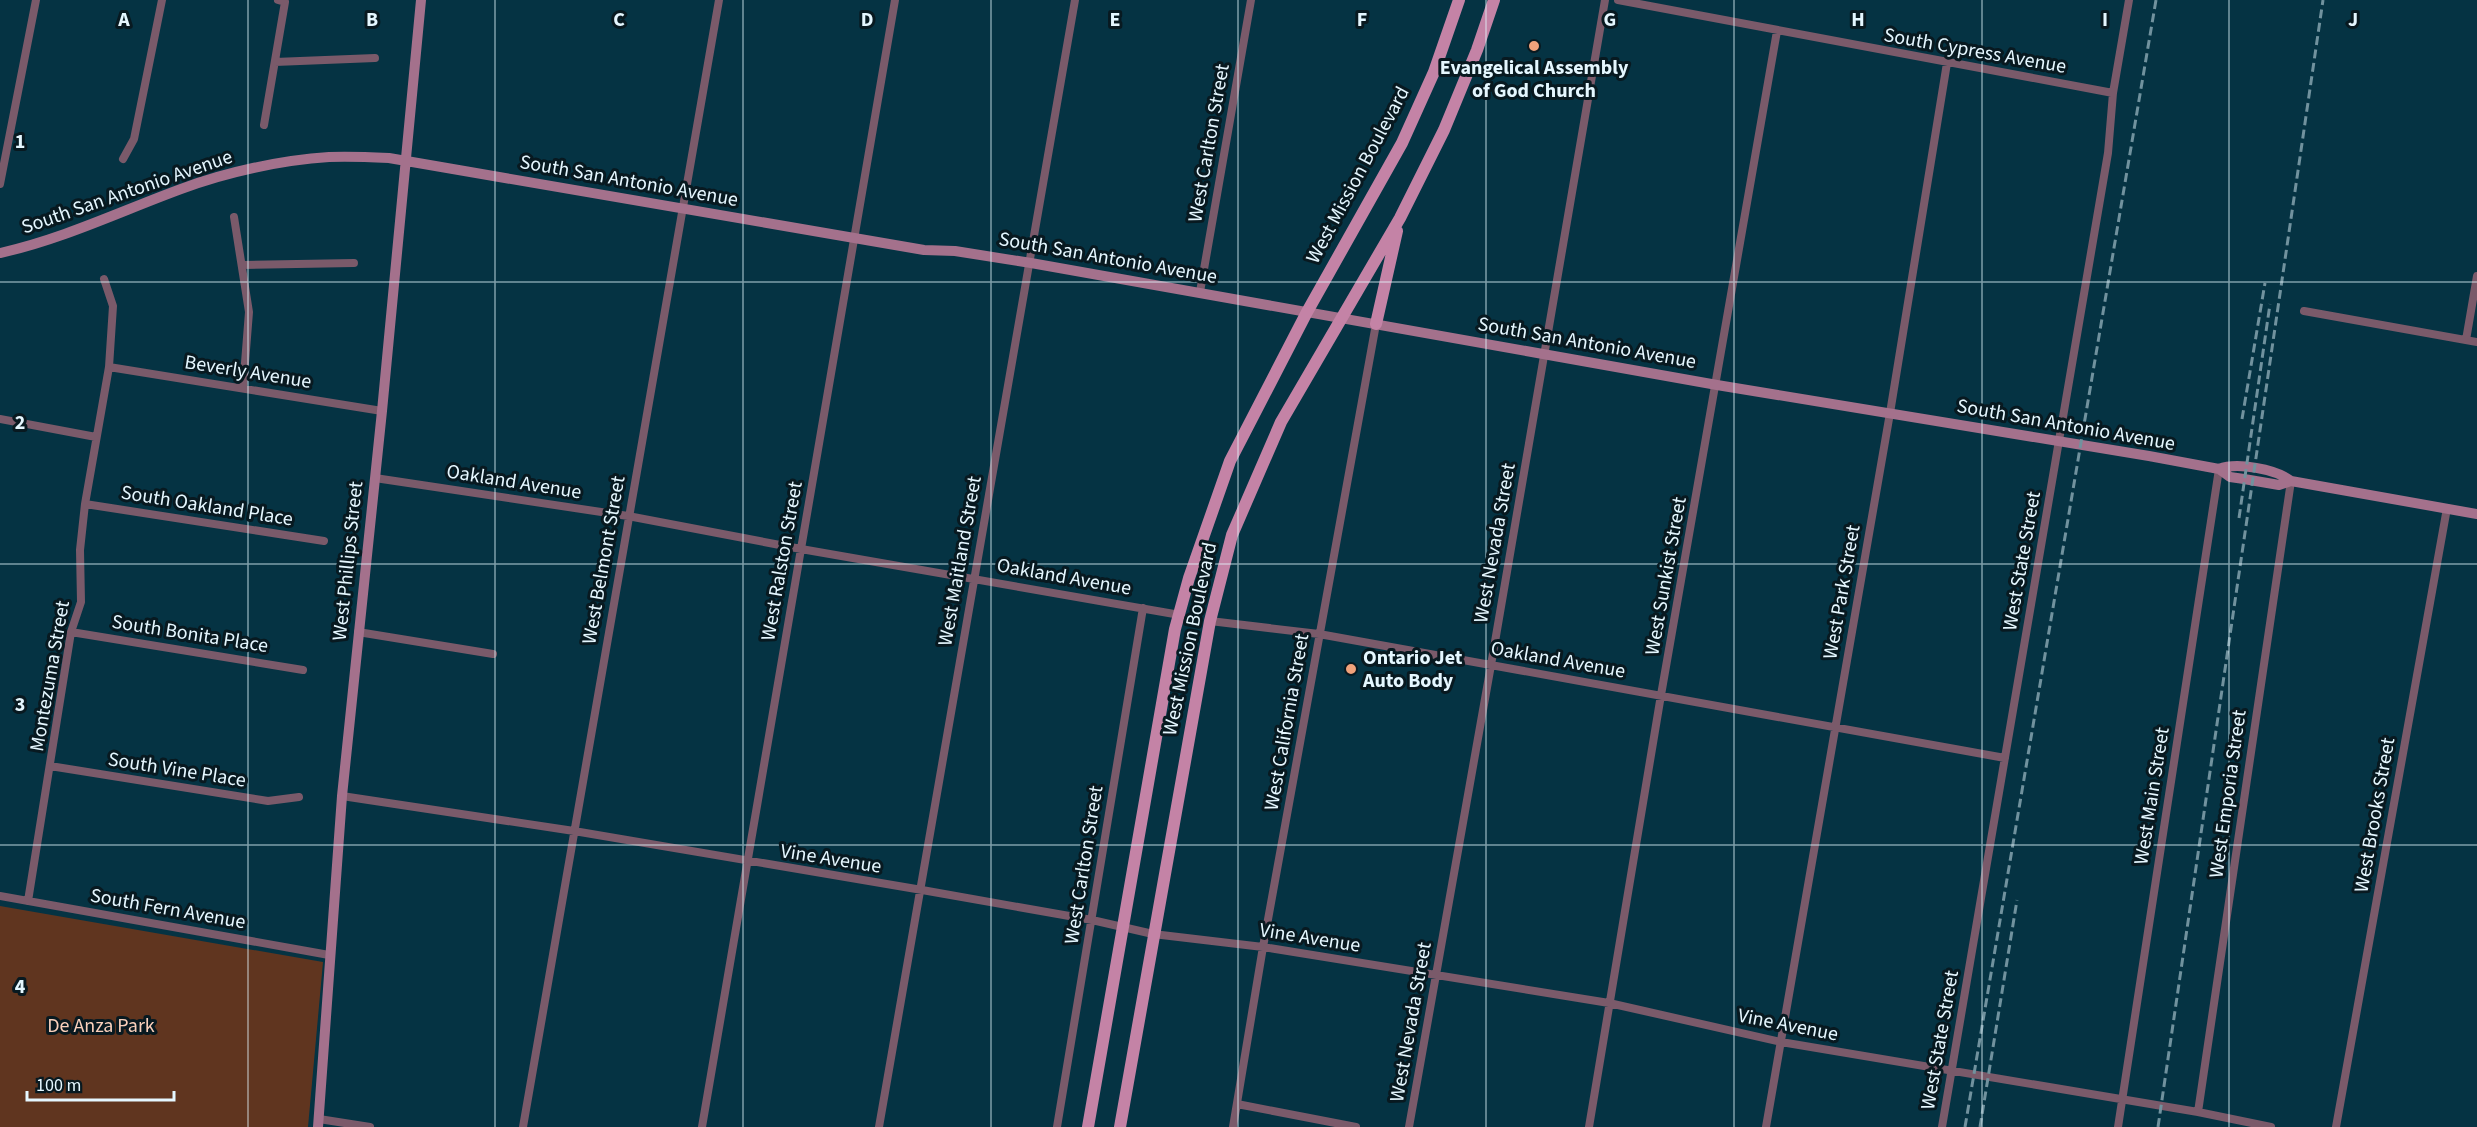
<svg xmlns="http://www.w3.org/2000/svg" width="2477" height="1127" font-family="'Source Sans 3',sans-serif">
<style>
.green{fill:#60351f}
.lines{fill:none;stroke-linecap:round;stroke-linejoin:round}
.street{stroke:#7a5a6a;stroke-width:8}
.secondary{stroke:#a4718c;stroke-width:10}
.primary{stroke:#c483a6;stroke-width:12}
.rail{stroke:#71929e;stroke-width:3;stroke-dasharray:9 4.5;stroke-linecap:butt}
.grid{fill:none;stroke:#e5f7ff;stroke-width:1.5;stroke-opacity:0.55}
.poi-dot{fill:#f1a27b;stroke:#081920;stroke-width:2}
.labels{text-anchor:middle;dominant-baseline:central;stroke-width:6;stroke-linejoin:round;paint-order:stroke}
.street-label{font-size:20px;fill:#e5f7ff;stroke:#081920}
.poi-label{font-size:20px;font-weight:bold;fill:#e5f7ff;stroke:#081920}
.park-label{font-size:20px;fill:#fad0bb;stroke:#081920}
.grid-label{font-size:20px;text-anchor:middle;font-weight:bold;fill:#e5f7ff;stroke:#081920;stroke-width:6;stroke-linejoin:round;paint-order:stroke}
</style>
<rect width="100%" height="100%" fill="#053343"/>
<!-- green -->
<path class="green" d="M0,906L323,962L308,1127H0Z"/>
<g class="lines">
<!-- street -->
<path class="street" d="M1618,0L2113,93
M275,62L375,58
M264,125L285,2L278,0
M123,159L134,139L162,0
M0,184L36,0
M234,217L249,312L243,388
M243,265L354,263
M1200,292L1251,0
M2304,311L2477,342
M2466,340L2477,276
M109,367L382,411
M0,419L96,437
M375,478L628,516L801,549L1180,615
M85,504L324,541
M1210,621L1319,634L2005,758
M71,632L303,670
M358,632L493,654
M50,766L268,801L299,797
M342,796L574,831L922,890L1092,920L1153,934L1263,947L1609,1003L1781,1042L2198,1112L2271,1127
M0,896L329,955
M28,901L71,632L81,602L80,550L85,504L109,367L113,306L104,279
M1237,1104L1356,1127
M2198,1112L2291,481
M319,1119L370,1127
M523,1127L719,0
M702,1127L895,0
M879,1127L1075,0
M1057,1127L1143,608
M1233,1127L1263,947L1376,324
M1409,1127L1491,665L1605,0
M1589,1127L1661,695L1777,31
M1766,1127L1890,413L1947,63
M1942,1127L2108,153L2113,93L2129,0
M2118,1127L2219,469
M2336,1127L2447,508"/>
<!-- secondary -->
<path class="secondary" d="M0,253C63,239 121,211 181,189C226,172 282,160 329,157C349,156 369,157 389,158L924,250L955,251L1031,263L1717,385L2149,456L2219,469L2230,477L2244,479L2279,485L2291,481L2477,514
M2219,469C2237,462 2276,469 2291,481
M318,1127L342,796L382,411L421,0"/>
<!-- primary -->
<path class="primary" d="M1376,324L1397,231
M1088,1127L1175,629L1189,578L1230,461L1307,312L1402,143L1434,72L1459,0
M1120,1127L1210,621L1232,535L1281,422L1400,218L1444,130L1477,50L1494,0"/>
<!-- rail -->
<path class="rail" d="M2242,419L2265,283
M2239,518L2270,304
M1965,1127L2156,0
M1980,1127L2017,900
M2158,1127L2323,0"/>
</g>
<!-- grid -->
<path class="grid" d="M248,0V1127M495,0V1127M743,0V1127M991,0V1127M1238,0V1127M1486,0V1127M1734,0V1127M1982,0V1127M2229,0V1127M0,282H2477M0,564H2477M0,845H2477"/>
<!-- markers -->
<g class="poi-dot">
<circle cx="1534" cy="46" r="6"/>
<circle cx="1351" cy="669" r="6"/>
</g>
<g class="labels">
<!-- street labels -->
<g class="street-label">
<text transform="translate(1975 51) rotate(10)">South Cypress Avenue</text>
<text transform="translate(1209 143) rotate(-80)">West Carlton Street</text>
<text transform="translate(1358 175) rotate(-62)">West Mission Boulevard</text>
<text transform="translate(629 181) rotate(10)">South San Antonio Avenue</text>
<text transform="translate(127 192) rotate(-19)">South San Antonio Avenue</text>
<text transform="translate(1108 258) rotate(10)">South San Antonio Avenue</text>
<text transform="translate(1587 343) rotate(10)">South San Antonio Avenue</text>
<text transform="translate(248 372) rotate(9)">Beverly Avenue</text>
<text transform="translate(2066 425) rotate(10)">South San Antonio Avenue</text>
<text transform="translate(514 482) rotate(9)">Oakland Avenue</text>
<text transform="translate(207 506) rotate(9)">South Oakland Place</text>
<text transform="translate(1495 543) rotate(-80)">West Nevada Street</text>
<text transform="translate(604 560) rotate(-80)">West Belmont Street</text>
<text transform="translate(348 561) rotate(-84)">West Phillips Street</text>
<text transform="translate(782 561) rotate(-80)">West Ralston Street</text>
<text transform="translate(960 561) rotate(-80)">West Maitland Street</text>
<text transform="translate(2022 561) rotate(-80)">West State Street</text>
<text transform="translate(1666 576) rotate(-80)">West Sunkist Street</text>
<text transform="translate(1064 577) rotate(10)">Oakland Avenue</text>
<text transform="translate(1842 592) rotate(-80)">West Park Street</text>
<text transform="translate(190 634) rotate(9)">South Bonita Place</text>
<text transform="translate(1190 639) rotate(-78)">West Mission Boulevard</text>
<text transform="translate(1558 660) rotate(10)">Oakland Avenue</text>
<text transform="translate(50 676) rotate(-80)">Montezuma Street</text>
<text transform="translate(1287 722) rotate(-80)">West California Street</text>
<text transform="translate(177 770) rotate(9)">South Vine Place</text>
<text transform="translate(2228 794) rotate(-82)">West Emporia Street</text>
<text transform="translate(2152 796) rotate(-81)">West Main Street</text>
<text transform="translate(2375 815) rotate(-80)">West Brooks Street</text>
<text transform="translate(831 859) rotate(9)">Vine Avenue</text>
<text transform="translate(1084 865) rotate(-81)">West Carlton Street</text>
<text transform="translate(168 909) rotate(10)">South Fern Avenue</text>
<text transform="translate(1310 938) rotate(9)">Vine Avenue</text>
<text transform="translate(1411 1022) rotate(-80)">West Nevada Street</text>
<text transform="translate(1788 1025) rotate(11)">Vine Avenue</text>
<text transform="translate(1940 1040) rotate(-80)">West State Street</text>
</g>
<!-- poi labels -->
<g class="poi-label">
<text x="1534" y="68">Evangelical Assembly<tspan x="1534" dy="23">of God Church</tspan></text>
<text x="1363" y="658" text-anchor="start">Ontario Jet<tspan x="1363" dy="23">Auto Body</tspan></text>
</g>
<!-- park labels -->
<g class="park-label">
<text x="101" y="1026">De Anza Park</text>
</g>
</g>
<g class="grid-label">
<text x="124" y="26">A</text>
<text x="372" y="26">B</text>
<text x="619" y="26">C</text>
<text x="867" y="26">D</text>
<text x="1115" y="26">E</text>
<text x="1362" y="26">F</text>
<text x="1610" y="26">G</text>
<text x="1858" y="26">H</text>
<text x="2105" y="26">I</text>
<text x="2353" y="26">J</text>
<text x="20" y="148">1</text>
<text x="20" y="429">2</text>
<text x="20" y="711">3</text>
<text x="20" y="993">4</text>
</g>
<!-- scale -->
<path d="M27 1091v9h147v-9" fill="none" stroke="#e5f7ff" stroke-width="3"/>
<text x="36" y="1091" font-size="18" fill="#e5f7ff" stroke="#081920" stroke-width="4.5" paint-order="stroke">100 m</text>
</svg>
